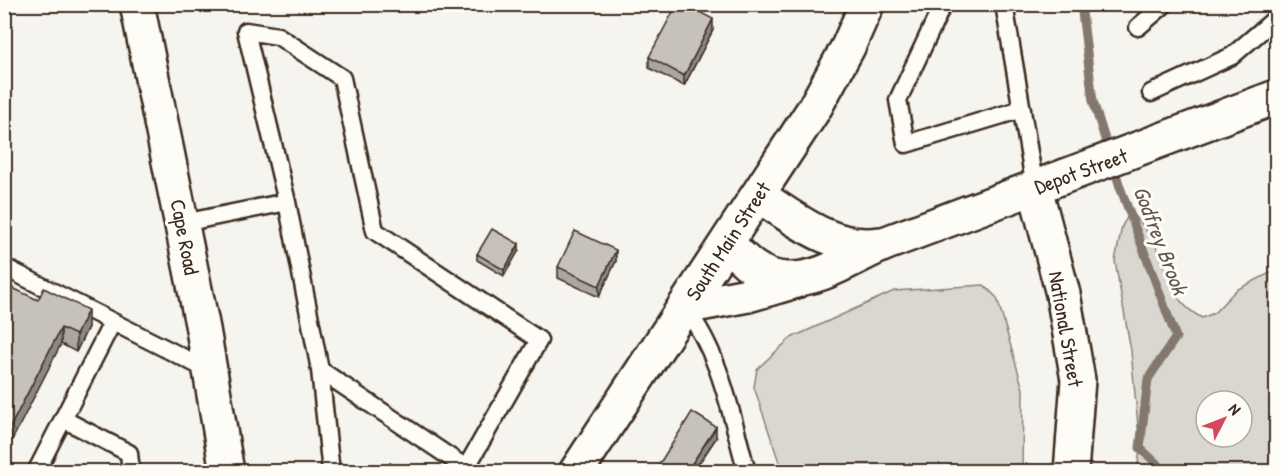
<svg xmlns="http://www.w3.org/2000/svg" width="1281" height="476" font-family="'Patrick Hand',sans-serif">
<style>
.green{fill:#dad6d0;stroke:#8a8077;stroke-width:1.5;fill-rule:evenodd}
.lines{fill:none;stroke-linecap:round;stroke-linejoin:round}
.stream{stroke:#84786e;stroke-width:9}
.service-casing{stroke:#3b2a1e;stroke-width:21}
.minor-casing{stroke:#3b2a1e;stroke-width:38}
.secondary-casing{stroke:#3b2a1e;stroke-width:38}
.primary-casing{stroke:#3b2a1e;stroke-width:38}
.service{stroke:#fdfcf7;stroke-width:16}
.minor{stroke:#fdfcf7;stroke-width:33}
.secondary{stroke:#fdfcf7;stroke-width:33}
.primary{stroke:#fdfcf7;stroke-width:33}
.wall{fill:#aba6a1;stroke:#3b2a1e;stroke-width:1.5}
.shaded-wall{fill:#8b8783;stroke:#3b2a1e;stroke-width:1.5}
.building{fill:#c7c1bb;stroke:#3b2a1e;stroke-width:1.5}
.labels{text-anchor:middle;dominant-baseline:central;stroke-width:6;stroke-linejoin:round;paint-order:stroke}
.street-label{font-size:21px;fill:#3b2a1e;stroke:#fdfcf7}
.water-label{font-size:22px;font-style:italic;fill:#65584d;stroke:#fdfcf7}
</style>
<rect width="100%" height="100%" fill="#f5f4ee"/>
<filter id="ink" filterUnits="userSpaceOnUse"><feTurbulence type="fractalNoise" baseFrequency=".0167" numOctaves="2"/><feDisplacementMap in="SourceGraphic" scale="12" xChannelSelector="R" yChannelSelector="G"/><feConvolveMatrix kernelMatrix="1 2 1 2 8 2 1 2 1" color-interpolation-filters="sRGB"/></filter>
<g filter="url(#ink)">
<!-- green -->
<path class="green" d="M1131,211C1141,222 1149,233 1156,246C1171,275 1168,300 1202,318L1214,313L1236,290L1276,270V471H1137L1140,448L1131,351L1115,261L1122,226ZM1206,401H1242V437H1206Z
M984,285L997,298L1023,389L1022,471H782L754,387L757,369L791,338L894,291Z"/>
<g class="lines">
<!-- stream -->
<path class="stream" d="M1081,4L1093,101L1120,187L1176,337L1148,379L1140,448L1166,472"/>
<!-- service casing -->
<g class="service-casing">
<path id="service" d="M943,4L898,100L906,144L1022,109
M1004,4L1035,188
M1138,27L1165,4
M1151,93L1232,56L1276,18
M183,223L287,202
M4,267L210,371
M684,307C721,353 731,416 747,472
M320,370L466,468L539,340L375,231L342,78L278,36L246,31L287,202L320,370L331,472
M63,419L129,453L131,472
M36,472L112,323"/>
</g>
<!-- minor casing -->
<g class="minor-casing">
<path id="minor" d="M1035,188L1063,294L1078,380L1071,472"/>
</g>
<!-- secondary casing -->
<g class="secondary-casing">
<path id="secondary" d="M758,195C795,219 833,251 880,244
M727,242C743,261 761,278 787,279C822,281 857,254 889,242C1018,194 1147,146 1276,97
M684,307L748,295L796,281
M576,472L814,109L848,47L867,4"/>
</g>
<!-- primary casing -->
<g class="primary-casing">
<path id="primary" d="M137,4L203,329L227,472"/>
</g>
<!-- service -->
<use href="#service" class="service"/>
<!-- minor -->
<use href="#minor" class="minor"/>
<!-- secondary -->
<use href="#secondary" class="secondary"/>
<!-- primary -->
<use href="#primary" class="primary"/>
</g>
<!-- wall -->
<path class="wall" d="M713,30L684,86L649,68V57Z
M519,250L504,276L477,260V254Z
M616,261L599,297L558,278V267Z
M38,300L88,327L76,352L61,344Z
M716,438L694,471H658V466Z"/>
<!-- shaded-wall -->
<path class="shaded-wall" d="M713,19V30L684,86V76Z
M519,244V250L504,276V270Z
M616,250V261L599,297V286Z
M88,310V327L76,352V335Z
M61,328V344L4,456V439Z
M716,427V438L694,471H687Z"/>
<!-- building -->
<path class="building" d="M677,4H684L713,19L684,76L649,57Z
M492,229L519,244L504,270L477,254Z
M575,231L616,250L599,286L558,267Z
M4,284L38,300L44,288L88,310L76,335L61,328L4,439Z
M692,412L716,427L687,471H667L658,466Z
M390,463L403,471H385Z"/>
</g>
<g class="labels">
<!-- street labels -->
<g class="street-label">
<text transform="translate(1081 171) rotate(-20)">Depot Street</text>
<text transform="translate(185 237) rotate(79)">Cape Road</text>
<text transform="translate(728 241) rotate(-57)">South Main Street</text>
<text transform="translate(1066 329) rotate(80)">National Street</text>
</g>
<!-- water labels -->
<g class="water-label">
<text transform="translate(1161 240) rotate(69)">Godfrey Brook</text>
</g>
</g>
<!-- margin -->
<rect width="1281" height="476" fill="none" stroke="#fdfcf7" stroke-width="24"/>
<rect x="12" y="12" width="1257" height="452" fill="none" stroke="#3b2a1e" stroke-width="2" filter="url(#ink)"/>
<!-- north arrow -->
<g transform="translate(1224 419) rotate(48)"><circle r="28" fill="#fdfcf7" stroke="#afa8a0" stroke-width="1.5"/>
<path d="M0-4.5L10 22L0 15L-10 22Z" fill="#d1495b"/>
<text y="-9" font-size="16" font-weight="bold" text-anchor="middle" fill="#3b2a1e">N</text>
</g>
</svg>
